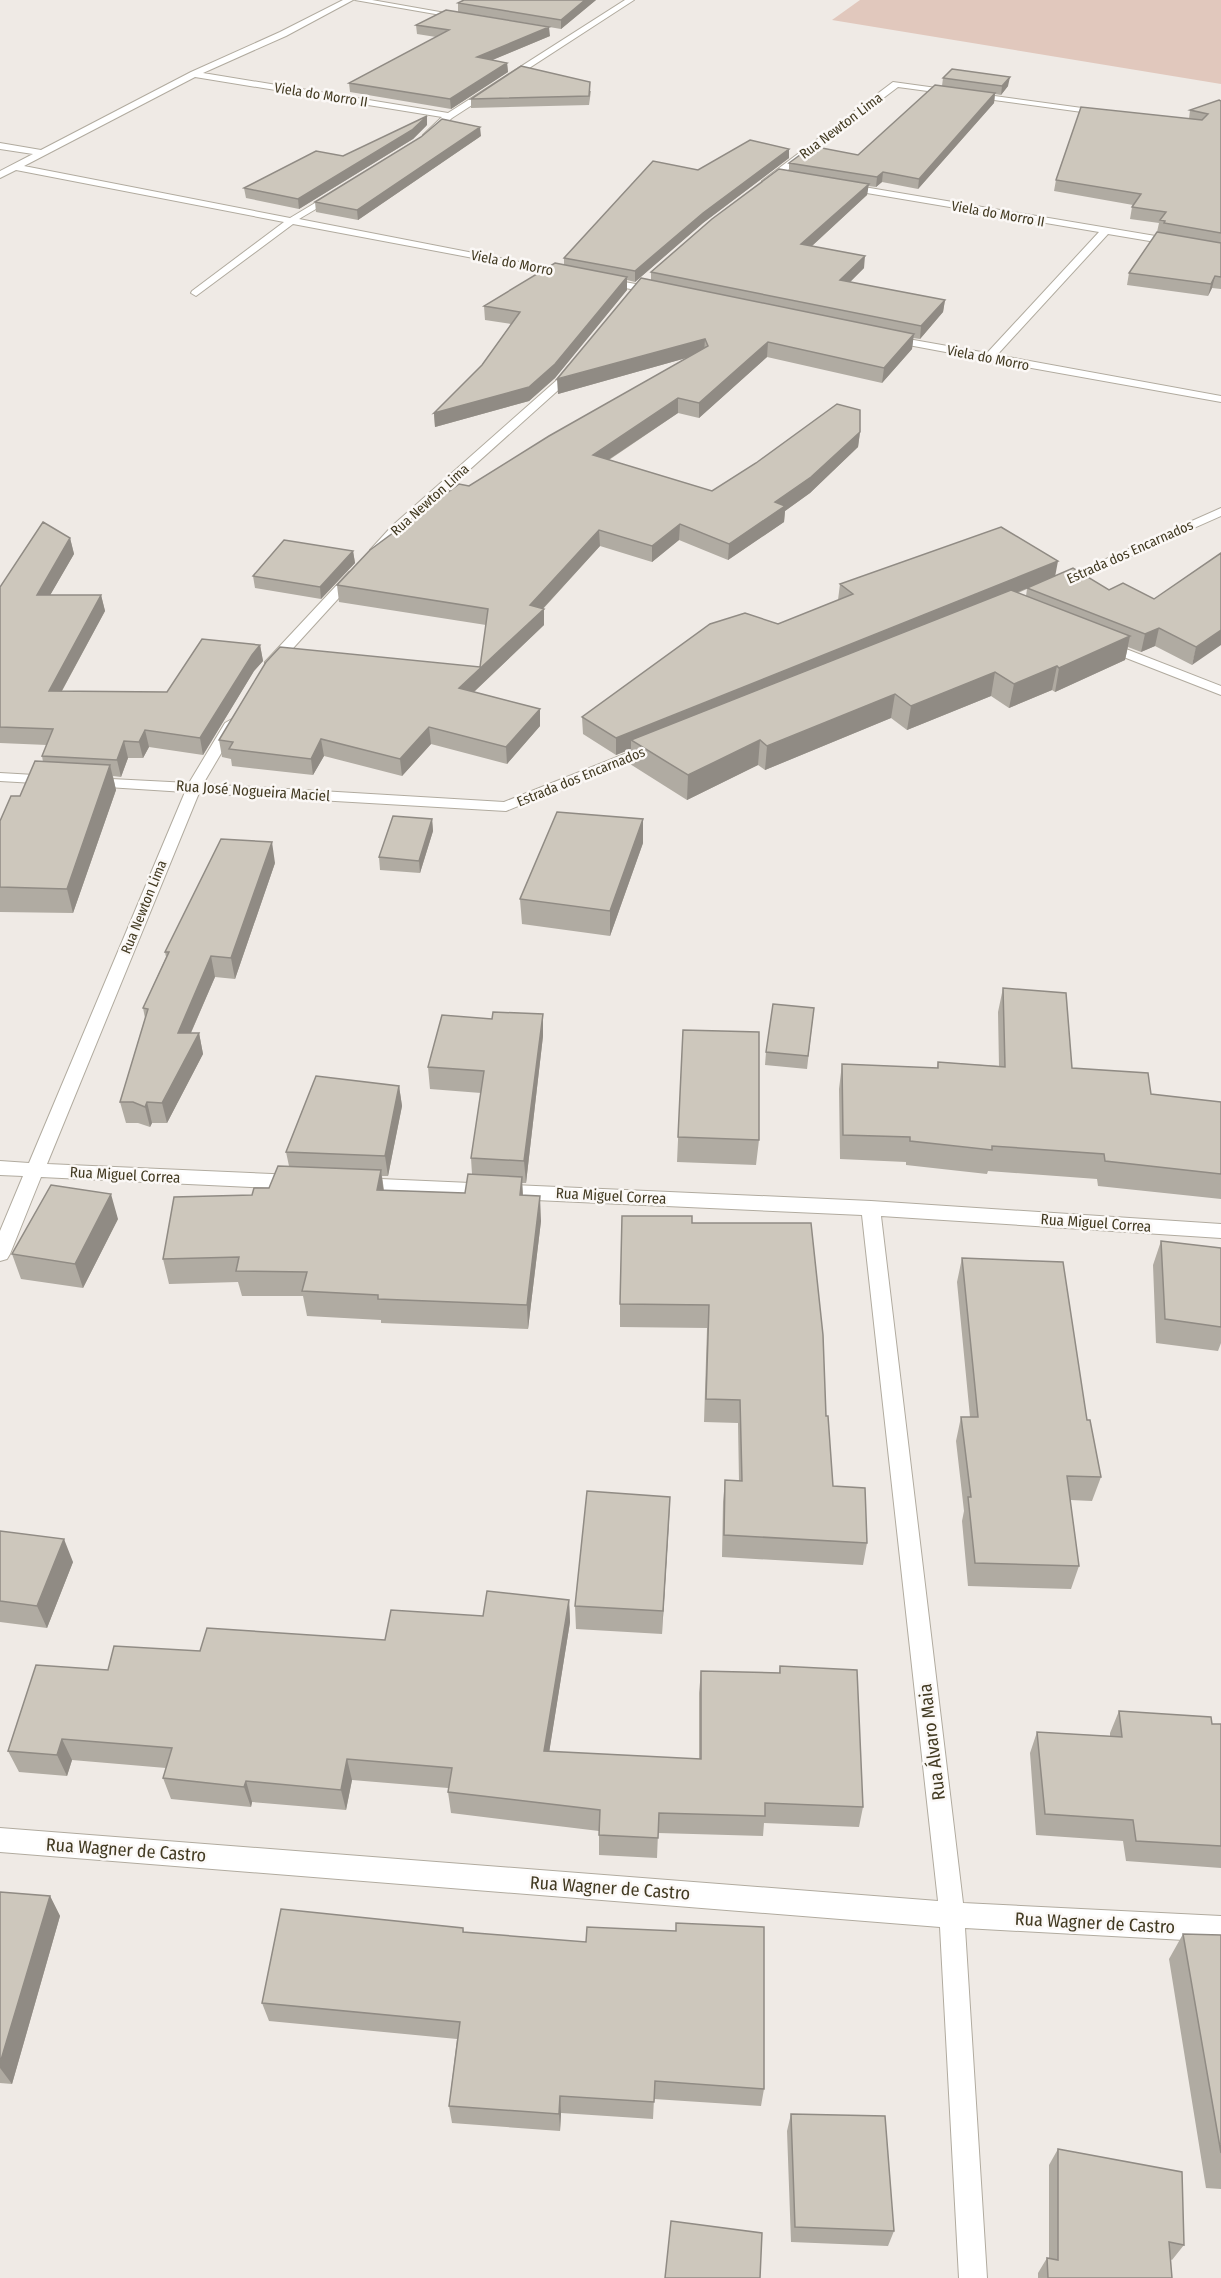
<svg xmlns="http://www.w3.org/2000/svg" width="1221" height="2278" font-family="'Fira Sans Condensed',sans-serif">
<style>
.green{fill:#e1c8bd}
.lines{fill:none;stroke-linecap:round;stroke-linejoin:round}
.street-casing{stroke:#b1ab9f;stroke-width:2}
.street{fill:#fff;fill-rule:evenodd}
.wall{fill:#b0aba2;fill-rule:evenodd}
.shaded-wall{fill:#908b84}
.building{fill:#cdc7bc;stroke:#908b84;stroke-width:1.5}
.labels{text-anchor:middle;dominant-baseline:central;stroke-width:5;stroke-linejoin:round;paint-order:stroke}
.far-street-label{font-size:14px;fill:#423a22;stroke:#fbf8f6}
.street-label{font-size:15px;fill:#423a22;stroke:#fbf8f6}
.near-street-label{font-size:18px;fill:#423a22;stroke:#fbf8f6}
</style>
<rect width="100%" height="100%" fill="#efeae5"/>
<!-- green -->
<path class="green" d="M860,0H1221V84L832,20Z"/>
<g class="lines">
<!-- street casing -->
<g class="street-casing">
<path id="street" d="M343,0H353L286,36L203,73L448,113L625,0H634L452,118L430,137L423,135L442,117L195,77L24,166L290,218L335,191L340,194L338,196L299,219L566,271L569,272V276L293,224L196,296L191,293L192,291L284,222L16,170L0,178V171L33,154L0,149V143L41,150L191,72L280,32Z
M355,0H372L468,17L464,19Z
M893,82L1104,111L1108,113L1104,115L898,87L768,185H762V181Z
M846,184L1221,247V253L1108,234L997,355L1221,396V402L992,361L988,362L983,359L887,341V337L891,336L987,353L1099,232L843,189V185Z
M602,278L658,288L663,291L658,294L598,283V279Z
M569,365L578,367L565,384L400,532L378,556H370V550L392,526L557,380Z
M1221,508V516L1063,586L1058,587L1052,583Z
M353,571L359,575L357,578L275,668H265V662L349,572Z
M1103,640L1221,686V695L1098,647V641Z
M232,719L239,723L203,784L504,802L647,745H657L659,748L506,811L199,793L47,1164L295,1175L302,1177L304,1182L302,1187L295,1189L41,1177L10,1254L7,1259L0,1261V1231L23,1176L0,1175V1161L29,1163L185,792L92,786L85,782L92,778L189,783L225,723Z
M0,773L52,776L59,780L52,784L0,781Z
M358,1178L871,1201L1221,1224V1238L881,1216L963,1903L1221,1916V1942L965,1928L987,2278H959L940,1927L0,1852V1828L938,1901L862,1215L358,1192L351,1190L349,1185L351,1180Z"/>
</g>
<!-- street -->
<use href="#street" class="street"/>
</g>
<!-- wall -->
<path class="wall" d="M596,0L561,29L472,14L550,36L492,60L507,63L508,72L451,109L350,92L349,83L436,37L417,34L416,25L458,12V3Z
M943,78L1008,86L1001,95L995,94L994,103L918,189L882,182L876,187L868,186L867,195L812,246L864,268L850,282L945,300L943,312L920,339L913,338L912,349L882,383L767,357L699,418L678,413L609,460L712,491L860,432L858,447L810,493L785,511L784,522L728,560L679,540L652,562L600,546L543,609H544V625L474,692L540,709V726L507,764L431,744L402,776L324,756L313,775L232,766L231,759L222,757L219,740L480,667L486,625L339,602L337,585L469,486L686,358L558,394L651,280V272L789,170V163L813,154L858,155L942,86Z
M591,91L589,105L471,108V99Z
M1221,101V289L1212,288L1208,296L1127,285L1129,273L1162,233L1157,232L1159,223L1130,219L1132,207L1133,205L1054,191L1056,180L1189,119L1190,110Z
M427,125L413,139L299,209L246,198L244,188L343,156Z
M481,136L358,220L316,212L315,202Z
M789,149V158L703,223L635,282L627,280V290L555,378L529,401L435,427L434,413L482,365L511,324L485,320L484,306L564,265V258L698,170Z
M70,538L74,554L50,595H101L105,611L62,691L167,692L260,645L263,661L254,671L203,755L149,747L143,758H128L121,777L113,776L116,790L73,913L0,912V821L20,796L43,762L42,756L47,745L0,743V587Z
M353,551L355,563L321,599L255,588L253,576Z
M1221,553L1192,665L1155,646L1141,652L1128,647L1125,660L1055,692L1052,690L1009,708L991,696L907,730L891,718L765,770L758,765L687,800L630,764L631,749L616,755L583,734L582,717L778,624L838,600L840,584L1056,576L1109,590L1154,599ZM1027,589L1026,596L1018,593Z
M432,819L433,831L420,873L380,870L379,857Z
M643,819V843L610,936L522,924L520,899Z
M275,863L235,979L215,977L191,1033H199L203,1054L167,1123H152L150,1127L138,1123H126L120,1102L145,1018L143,1008L166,957L165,952Z
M1003,988L1072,1068L1151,1094L1221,1102V1199L1098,1186L1097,1179L988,1171L987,1174L906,1165V1162L840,1159L839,1089L842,1064L937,1068L938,1062L999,1066L998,1012Z
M814,1008L807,1069L765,1065L766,1052Z
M683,1030L759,1140L756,1165L677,1162Z
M543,1036L526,1183H522L523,1195L541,1221L528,1329L381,1323V1320L307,1316L303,1296H242L238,1282L169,1284L163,1259L252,1195L269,1188L289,1166L286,1152L399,1086L402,1106L388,1176H382L384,1190L465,1193L472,1174L471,1158L481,1093L430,1089L428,1067Z
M118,1219L83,1288L21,1279L12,1254Z
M692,1223L826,1416L833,1486L867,1543L863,1565L722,1557L723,1502L725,1480L739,1481L738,1423L704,1422L707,1328L620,1327V1304Z
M1161,1241L1221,1248V1343L1218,1351L1156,1343L1153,1265Z
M962,1258L1087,1420L1101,1477L1092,1501L1070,1500L1079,1566L1071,1589L968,1586L962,1521L964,1511L956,1441L961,1417H970L957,1282Z
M670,1497L662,1634L576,1629L575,1606Z
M0,1531L73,1562L47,1628L0,1622Z
M569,1600L570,1622L549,1752L699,1759V1693L701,1671L779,1673L780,1666L863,1807L859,1827L764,1823L763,1836L658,1833L657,1858L599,1855V1831L451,1813L448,1792V1788L352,1780L346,1810L252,1802L251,1807L171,1799L163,1778L166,1768L72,1760L67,1776L19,1772L8,1751L108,1670L200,1651L385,1640L483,1616Z
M1119,1711L1212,1724H1221V1868L1126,1861L1123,1841L1036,1835L1030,1753L1037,1732L1110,1736V1733Z
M0,1892L50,1896L60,1916L12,2084L0,2083Z
M463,1928L464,1932L764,2089L761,2106L654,2099L653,2119L561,2113L560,2131L452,2123L449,2106L457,2039L269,2021L262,2003Z
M1183,1934L1221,1935V2189L1206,2188L1169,1959Z
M791,2114L894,2231L888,2246L791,2242L787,2131Z
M1058,2149L1184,2245L1172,2260L1170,2259L1172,2278H1038V2273L1047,2258L1049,2259V2165Z"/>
<!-- shaded-wall -->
<path class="shaded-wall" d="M585,0H596L561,29V20Z
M549,27L550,36L478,66L477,57Z
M507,63L508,72L451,109L450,99Z
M1010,77L1008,86L1001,95L1002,86Z
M995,93L994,103L918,189L919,179Z
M427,116V125L413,139L299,209L298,199Z
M480,127L481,136L358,220L357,210Z
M789,149V158L703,223L635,282V271L703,213Z
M883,172L882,182L876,187L877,177Z
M869,184L867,195L801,256V244Z
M865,256L864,268L839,293L840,280Z
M1215,276L1212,288L1208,296L1211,284Z
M627,277V290L555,378L529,401L435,427L434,413Z
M945,300L943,312L920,339L921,326Z
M914,334L912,349L882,383L884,368Z
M705,339L704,353L558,394L557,379Z
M768,342L767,357L699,418V403Z
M678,398V413L593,470V455Z
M860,432L858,447L810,493L785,511L784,522L728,560L729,544L775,502Z
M680,524L679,540L652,562V546Z
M599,530L600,546L536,616L544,609V625L460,705L459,688L531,621L530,605Z
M70,538L74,554L41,611L37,595Z
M353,551L355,563L321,599L320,587Z
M1058,561L1055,577L640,745L631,740V749L616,755V738Z
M101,595L105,611L53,707L49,691Z
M1159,628L1155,646L1141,652L1145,634Z
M1221,630V645L1192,665L1196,647Z
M1130,636L1125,660L1055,692L1059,668Z
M260,645L263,661L254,671L203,755L200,738L252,655Z
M1057,666L1052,690L1009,708L1014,684Z
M995,672L991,696L907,730L911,706Z
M895,694L891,718L765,770L767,746Z
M540,709V726L507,764L506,747Z
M429,727L431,744L402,776L400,759Z
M145,730L149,747L143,758L139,742Z
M321,739L324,756L313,775L311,759Z
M760,740L758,765L687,800L688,775Z
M124,741L128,758L121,777L117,760Z
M110,765L116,790L73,913L67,889Z
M432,819L433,831L420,873L419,861Z
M643,819V843L610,936V911Z
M272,842L275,863L235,979L231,958Z
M211,956L215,977L182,1053L178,1033Z
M543,1014V1036L526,1183L524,1161Z
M199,1033L203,1054L167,1123L162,1103Z
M399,1086L402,1106L388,1176L385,1156Z
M147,1102L152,1123L150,1127L145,1107Z
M381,1170L384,1195L377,1190Z
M522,1177L523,1202L520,1195Z
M111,1194L118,1219L83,1288L75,1264Z
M540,1196L541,1221L528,1329L527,1305Z
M670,1497L669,1521L662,1634L663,1611Z
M64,1539L73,1562L47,1628L37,1606Z
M569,1600L570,1622L546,1772L544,1751Z
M62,1739L72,1760L67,1776L57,1755Z
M347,1759L352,1780L346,1810L341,1790Z
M246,1781L252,1802L251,1807L244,1787Z
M50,1896L60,1916L12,2084L0,2068V2063Z
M560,2096L561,2113L560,2131L559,2114Z"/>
<!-- building -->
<path class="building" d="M464,0H585L561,20L458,3Z
M446,10L549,27L477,57L507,63L450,99L349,83L449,30L416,25Z
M521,66L590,82L589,96L471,99Z
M952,69L1010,77L1002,86L943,78Z
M935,85L995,93L919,179L883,172L877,177L789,163L804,152L813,154L822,148L858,155Z
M1219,100L1221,101V233L1164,223L1165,221L1160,220L1166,212L1132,207L1141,194L1056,180L1081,107L1202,120L1208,114L1190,110Z
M427,116L412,130L298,199L244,188L316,151L343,156Z
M442,119L480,127L357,210L315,202L421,137Z
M750,140L789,149L703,213L635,271L564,258L653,161L698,170Z
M779,169L869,184L801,244L865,256L840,280L945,300L921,326L651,272L712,219Z
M1157,232L1221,243V277L1215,276L1211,284L1129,273Z
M555,263L627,277L555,364L529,387L434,413L482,365L520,312L484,306Z
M641,278L914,334L884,368L768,342L699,403L678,398L593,455L712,491L756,463L837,404L860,410V432L811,477L775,502L785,506L729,544L680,524L652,546L599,530L530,605L544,609L459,688L540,709L506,747L429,727L400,759L321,739L311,759L229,749L233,742L219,740L266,662L280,647L480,667L488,609L337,585L370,550L459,484L469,486L549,436L708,346L705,339L557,379Z
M43,522L70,538L37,595H101L49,691L167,692L202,639L260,645L252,655L200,738L145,730L139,742L124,741L117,760L42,756L53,729L0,727V587Z
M1001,527L1058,561L616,738L582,717L710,624L745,613L778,624L853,594L840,584Z
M284,540L353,551L320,587L253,576Z
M1221,553V630L1196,647L1159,628L1145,634L1027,588L1073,568L1109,590L1123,583L1154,599Z
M1011,590L1130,636L1059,668L1057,666L1014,684L995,672L911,706L895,694L767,746L760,740L688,775L631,740Z
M35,761L110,765L67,889L0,887V821L11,796H20Z
M557,812L643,819L610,911L520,899Z
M393,816L432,819L419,861L379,857Z
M221,839L272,842L231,958L211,956L178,1033H199L162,1103L147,1102L145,1107L133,1102H120L148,1009L143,1008L169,952H165Z
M1003,988L1066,993L1072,1068L1148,1073L1151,1094L1221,1102V1174L1105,1161L1104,1154L992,1146V1150L910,1141V1137L843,1135L842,1064L938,1068V1062L1005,1067Z
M773,1004L814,1008L808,1056L766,1052Z
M493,1012L543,1014L524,1161L471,1158L484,1071L428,1067L442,1015L492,1019Z
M683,1030L759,1032V1140L678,1137Z
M316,1076L399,1086L385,1156L286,1152Z
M278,1166L381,1170L377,1190L465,1193L468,1174L522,1177L520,1195L540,1196L527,1305L378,1299V1295L302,1291L307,1272L236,1271L239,1257L163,1259L174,1197L252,1195L254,1188H269Z
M51,1185L111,1194L75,1264L12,1254Z
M622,1216H692V1223H811L823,1335L826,1416H828L833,1486L865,1488L867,1543L724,1535L725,1480L742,1481L740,1400L706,1399L709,1305L620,1304Z
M1161,1241L1221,1248V1327L1165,1319Z
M962,1258L1063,1262L1087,1420H1090L1101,1477L1067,1476L1079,1566L975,1563L968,1497H971L961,1417H978Z
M587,1491L670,1497L663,1611L575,1606Z
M0,1531L64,1539L37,1606L0,1601Z
M487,1591L569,1600L544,1751L701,1759V1671L780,1673V1666L857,1670L863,1807L765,1803V1816L659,1813L658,1838L599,1835L600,1810L448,1792L452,1768L347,1759L341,1790L246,1781L244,1787L163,1778L172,1748L62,1739L57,1755L8,1751L36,1665L108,1670L114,1646L200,1651L207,1628L385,1640L391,1610L483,1616Z
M1119,1711L1211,1717L1212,1724H1221V1846L1136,1841L1133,1820L1045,1814L1037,1732L1122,1737Z
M0,1892L50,1896L0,2063Z
M281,1909L463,1928V1932L586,1942L587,1927L676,1931V1923L764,1927V2089L655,2081L654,2102L560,2096L559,2114L449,2106L460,2022L262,2003Z
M1183,1934L1221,1935V2153Z
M791,2114L885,2116L894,2231L795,2227Z
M1058,2149L1182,2172L1184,2245L1169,2242L1172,2278H1048L1047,2258L1058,2260Z
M671,2221L762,2233L760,2278H665Z"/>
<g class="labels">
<!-- far-street labels -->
<g class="far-street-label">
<text transform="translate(321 95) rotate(9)">Viela do Morro II</text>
<text transform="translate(841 126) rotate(-37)">Rua Newton Lima</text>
<text transform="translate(998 214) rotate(10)">Viela do Morro II</text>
<text transform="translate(512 263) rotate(11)">Viela do Morro</text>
<text transform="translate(988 358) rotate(11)">Viela do Morro</text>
<text transform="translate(430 500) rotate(-42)">Rua Newton Lima</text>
<text transform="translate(1130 552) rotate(-24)">Estrada dos Encarnados</text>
<text transform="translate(581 777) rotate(-22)">Estrada dos Encarnados</text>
<text transform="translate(144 907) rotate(-68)">Rua Newton Lima</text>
</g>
<!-- street labels -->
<g class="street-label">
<text transform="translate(253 791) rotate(4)">Rua José Nogueira Maciel</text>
<text transform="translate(125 1175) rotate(3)">Rua Miguel Correa</text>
<text transform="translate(611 1196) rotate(3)">Rua Miguel Correa</text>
<text transform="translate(1096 1223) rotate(4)">Rua Miguel Correa</text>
</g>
<!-- near-street labels -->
<g class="near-street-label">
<text transform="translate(932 1742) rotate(-97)">Rua Álvaro Maia</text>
<text transform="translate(126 1850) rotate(4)">Rua Wagner de Castro</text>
<text transform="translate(610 1888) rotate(4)">Rua Wagner de Castro</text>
<text transform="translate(1095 1923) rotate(3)">Rua Wagner de Castro</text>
</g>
</g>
</svg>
